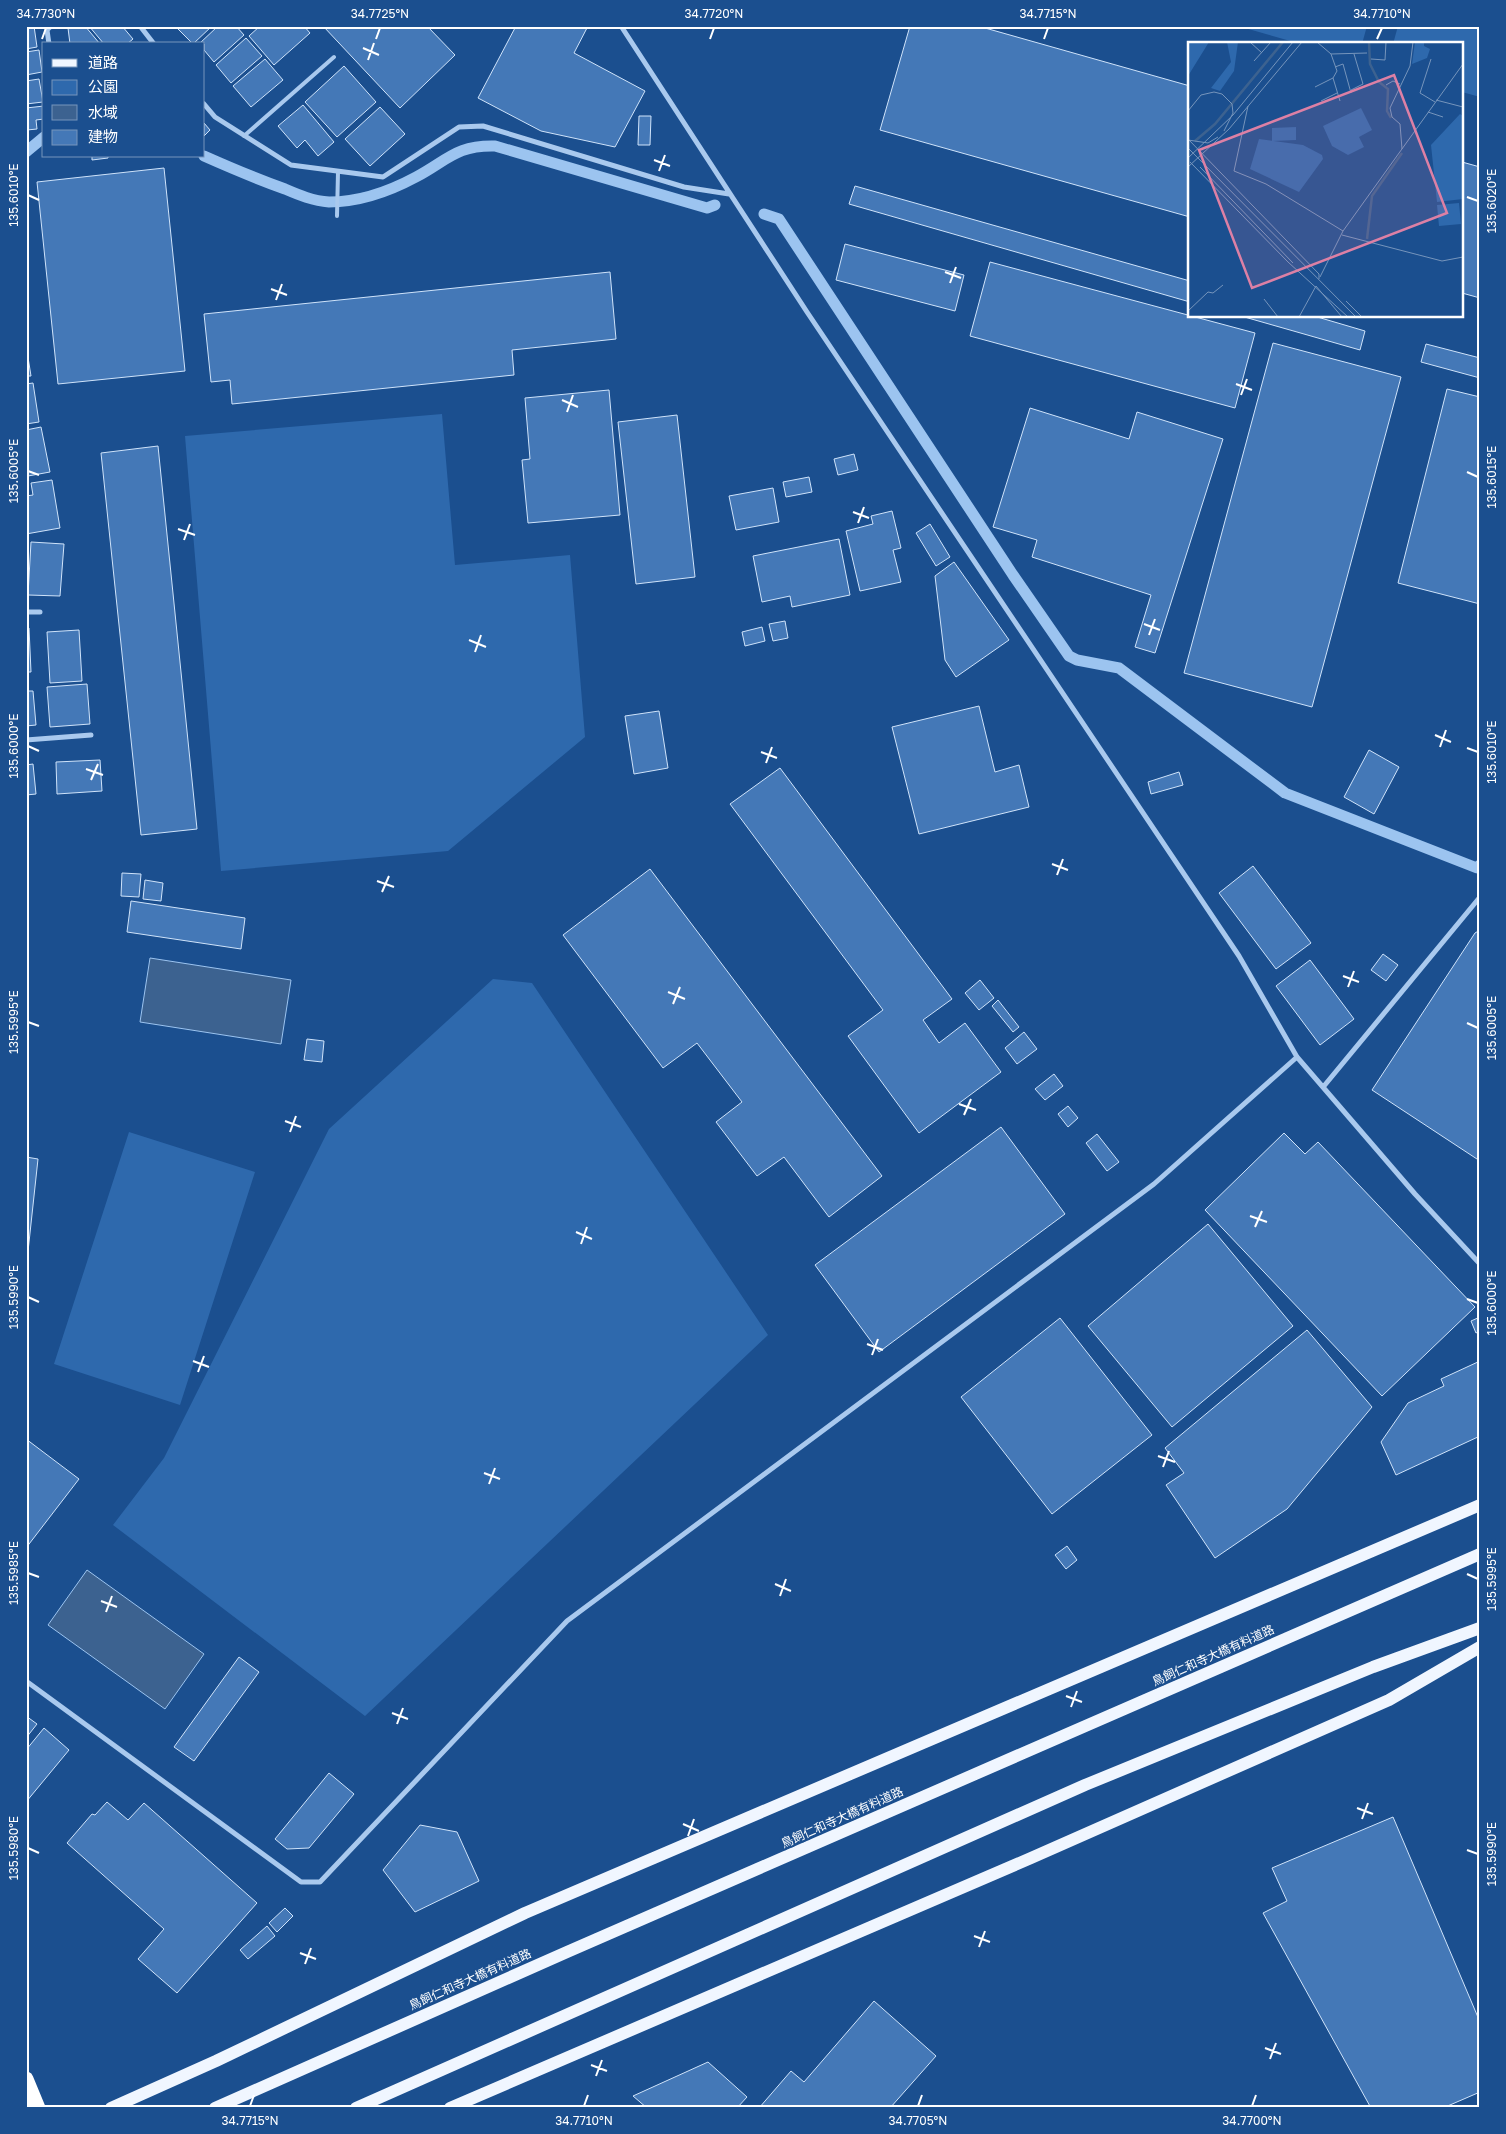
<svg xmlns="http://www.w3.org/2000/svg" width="1506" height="2134" font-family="'Golos Text','Noto Sans JP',sans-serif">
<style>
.green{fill:#2e69ad}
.water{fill:#3c6290;stroke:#9cc4f0}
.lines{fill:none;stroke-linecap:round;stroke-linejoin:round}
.stream{stroke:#9cc4f0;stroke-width:11}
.building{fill:#4478b7;stroke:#cfe3fa}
.lane{stroke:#a9c9ee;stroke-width:4}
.street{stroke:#a9c9ee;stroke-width:5}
.primary{stroke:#f0f6ff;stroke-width:12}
.highway{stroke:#fff;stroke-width:15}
.ticks{fill:none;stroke:#fff;stroke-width:2}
.labels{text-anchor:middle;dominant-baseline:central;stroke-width:4;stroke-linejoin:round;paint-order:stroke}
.street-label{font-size:12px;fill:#fff;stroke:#1b4f8f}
.inset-river{fill:none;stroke:#3c6290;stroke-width:2.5}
.inset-road{fill:none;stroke:#7695bc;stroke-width:1}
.view{fill:#dd80a5;fill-opacity:0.15;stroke:#dd80a5;stroke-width:2.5}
.inset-edge{fill:none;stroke:#fff;stroke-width:2.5}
.neatline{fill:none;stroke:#fff;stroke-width:2}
.ticks-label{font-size:12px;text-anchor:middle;fill:#fff}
</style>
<rect width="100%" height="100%" fill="#1b4f8f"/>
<!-- green -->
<path class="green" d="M1238,26H1367L1362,44H1301Z
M1398,26H1480V97L1462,92V44H1393Z
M442,414L455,565L570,555L585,737L448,851L221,871L185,436Z
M493,979L532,983L768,1335L365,1716L113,1525L164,1458L329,1129Z
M129,1132L255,1172L180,1405L54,1364Z"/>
<!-- water -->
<path class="water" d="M150,958L291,980L281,1044L140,1022Z
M87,1570L204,1654L165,1709L48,1625Z"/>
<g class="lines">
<!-- stream -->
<path class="stream" d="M26,152L44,137
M204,156C231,168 257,179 285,189C299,195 313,201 329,202C359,202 390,191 416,177C448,160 456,145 495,146L707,208L715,205
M764,214L779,219L1013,575L1069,656L1077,660L1119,668L1285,793L1477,868L1480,865"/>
</g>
<!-- building -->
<path class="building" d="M26,26H34L37,47L26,49Z
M69,26H85L100,44H70L68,28Z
M89,26H122L133,39L127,44H104Z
M182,26H212L193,44L178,29Z
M218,26H236L244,35L214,62L204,50V44H199Z
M260,26H304L310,33L274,65L249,36Z
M323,26H427L455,55L400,108Z
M516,26H588L574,53L645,91L615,147L541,131L478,98Z
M910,26H978L1190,86V217L880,130Z
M246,38L262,56L231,83L216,65Z
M39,50L42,72L26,75V52Z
M265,59L283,80L251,107L233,86Z
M344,66L376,102L337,137L305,102Z
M39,79L43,102L26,104V81Z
M303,105L334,142L318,156L305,140L297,148L278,126Z
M44,106V119L36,120L37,129L27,130L28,136H26V108Z
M380,107L405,134L370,166L345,139Z
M639,116H651L650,145H638Z
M204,123L210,130L204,136Z
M92,156H108V158L92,160Z
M1462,162L1480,167V298L1462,293Z
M164,168L185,371L58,384L37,182Z
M855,186L1190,281V302L849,204Z
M845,244L964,275L955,311L836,280Z
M990,262L1255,333L1235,408L970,336Z
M610,272L616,339L512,350L514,375L232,404L230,380L211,382L204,314Z
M1241,316H1314L1365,331L1360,350Z
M1273,343L1401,377L1312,707L1184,673Z
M1426,344L1480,358V378L1421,362Z
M26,345L31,376H26Z
M33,383L39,422L26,424V384Z
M1447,389L1480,397V604L1398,583Z
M609,390L620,515L528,523L522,460L530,459L525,398Z
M1030,408L1129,439L1137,412L1223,439L1155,653L1135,647L1151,595L1032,557L1037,540L993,527Z
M677,415L695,577L636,584L618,422Z
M41,427L50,472L28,476L26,430Z
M158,446L197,829L141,835L101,453Z
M854,454L858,470L838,475L834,459Z
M809,477L812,492L786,497L783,482Z
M52,480L60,528L26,534V496L33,495L31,483Z
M773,488L779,522L736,530L729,496Z
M892,511L901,548L893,550L901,582L860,591L846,531L873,524L871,516Z
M930,524L950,557L936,566L916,533Z
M839,539L850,595L792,607L790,596L762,602L753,556Z
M31,542L64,544L60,596L28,595Z
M954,562L1009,640L956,677L945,660L935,576Z
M785,621L788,638L773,641L769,624Z
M762,627L765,641L745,646L742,632Z
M26,628H29L31,672H26Z
M79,630L82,681L50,683L47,632Z
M87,684L90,724L50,727L47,687Z
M26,691H33L36,725L26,726Z
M979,706L995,772L1019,765L1029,807L919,834L892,727Z
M659,711L668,768L634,774L625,716Z
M1369,750L1399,767L1374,814L1344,797Z
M100,760L102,791L57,794L56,762Z
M33,764L36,794L26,795V765Z
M780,768L952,999L923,1020L939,1043L965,1023L1001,1072L919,1133L848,1036L883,1010L730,804Z
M1179,772L1183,785L1151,794L1148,782Z
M1253,866L1311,943L1276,969L1219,893Z
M650,869L882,1176L829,1217L784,1157L757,1176L716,1122L742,1102L697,1043L663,1068L563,935Z
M122,873L141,874L139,897L121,896Z
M145,880L163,883L161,901L143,899Z
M131,901L245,918L241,949L127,932Z
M1480,930V1161L1372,1090L1475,933Z
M1383,954L1398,965L1386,981L1371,970Z
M1310,960L1354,1019L1320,1045L1276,986Z
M980,980L994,998L979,1010L965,993Z
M998,1000L1019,1027L1013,1032L992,1006Z
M1024,1032L1037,1049L1017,1064L1005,1048Z
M307,1039L324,1041L322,1062L304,1060Z
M1054,1074L1063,1086L1045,1100L1035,1089Z
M1068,1106L1078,1118L1068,1127L1058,1114Z
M1001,1127L1065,1214L879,1352L815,1265Z
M1284,1133L1305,1154L1318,1142L1475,1307L1382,1396L1205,1210Z
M1097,1134L1119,1162L1107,1171L1086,1143Z
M26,1157L38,1159L26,1270Z
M1208,1224L1293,1326L1172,1427L1088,1326Z
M1480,1317V1331L1476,1333L1471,1321Z
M1060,1318L1152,1435L1052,1514L961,1397Z
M1307,1330L1372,1407L1287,1509L1215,1558L1166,1485L1184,1473L1165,1448Z
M1480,1361V1436L1396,1475L1381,1442L1408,1403L1444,1386L1441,1379Z
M26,1439L79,1479L26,1548Z
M1067,1546L1077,1560L1066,1569L1055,1555Z
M239,1657L259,1672L194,1761L174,1747Z
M26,1716L37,1724L26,1738Z
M44,1728L69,1750L26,1802V1750Z
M329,1773L354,1794L309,1848L287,1849L275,1839Z
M107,1802L128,1820L144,1803L257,1903L177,1993L138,1959L164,1929L67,1843L92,1814L95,1815Z
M1393,1817L1480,2022V2092L1443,2108H1371L1263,1913L1287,1901L1272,1868Z
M420,1825L457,1832L479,1881L415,1912L383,1870Z
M285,1908L293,1916L277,1932L269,1923Z
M267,1926L275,1936L248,1959L240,1950Z
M874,2001L936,2056L890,2108H759L791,2071L804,2082Z
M708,2062L747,2097L737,2108H647L633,2096Z"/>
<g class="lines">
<!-- lane -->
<path class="lane" d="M244,136L334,57
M337,216L338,172"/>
<!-- street -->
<path class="street" d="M140,26L154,44
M621,26L807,312L1239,956L1297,1057L1415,1194L1480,1264
M49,44L47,30L51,26
M204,104L215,117L291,165L383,177L459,127L483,126L684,187L729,194
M26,612H40
M26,740L91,735
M1324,1086L1480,897
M26,1681L301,1882H320L567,1621L1154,1184L1297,1057"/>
<!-- primary -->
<path class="primary" d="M111,2108L216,2061L525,1913L1480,1505
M215,2108L567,1952L1480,1554
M356,2108L1085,1785L1373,1667L1480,1628
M450,2108L1031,1858L1389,1700L1480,1647"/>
<!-- highway -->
<path class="highway" d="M26,2079L38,2108"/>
</g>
<!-- ticks -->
<path class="ticks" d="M42,39L46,28M376,39L380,28M710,39L714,28M1044,39L1048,28M1377,39L1382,28M363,48L379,55M368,60L374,43M654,160L670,166M659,171L665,155M28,195L39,200M1467,197L1478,201M945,272L961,278M950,283L956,267M271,289L287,295M276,300L282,284M1236,384L1252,390M1241,395L1247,379M562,400L578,407M567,412L573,395M28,471L39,475M1467,472L1478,477M853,512L869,518M858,523L864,507M178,529L195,535M184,540L190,524M1144,624L1160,630M1149,635L1155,619M469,640L486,647M475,652L481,635M1435,735L1451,742M28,746L39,751M1440,747L1446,730M1467,748L1478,752M761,752L777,758M766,763L772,747M86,769L103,775M91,780L98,764M1052,864L1068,870M1057,875L1063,859M377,881L394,887M382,892L389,876M1343,976L1359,982M1348,987L1354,971M668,992L685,999M673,1004L680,987M28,1022L39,1026M1467,1023L1478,1028M959,1104L976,1110M964,1115L971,1099M285,1121L301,1127M290,1132L296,1116M1250,1216L1267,1222M1255,1227L1262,1211M576,1232L592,1239M581,1244L587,1227M28,1297L39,1302M1467,1299L1478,1303M867,1344L883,1350M872,1355L878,1339M193,1361L209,1367M198,1372L204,1356M1158,1456L1175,1462M1163,1467L1169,1451M484,1473L500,1479M489,1484L495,1468M28,1573L39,1577M1467,1574L1478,1579M775,1584L791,1591M780,1596L786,1579M101,1601L117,1607M106,1612L112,1596M1066,1696L1082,1702M1071,1707L1077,1691M392,1713L408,1719M397,1724L403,1708M1357,1808L1373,1814M1362,1819L1368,1803M683,1824L699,1831M688,1836L694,1819M28,1848L39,1853M1467,1850L1478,1854M974,1936L990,1942M979,1947L985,1931M300,1953L316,1959M305,1964L311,1948M1265,2048L1281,2054M1270,2059L1276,2043M591,2065L607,2071M596,2076L602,2060M250,2106L254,2095M584,2106L588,2095M918,2106L922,2095M1252,2106L1256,2095"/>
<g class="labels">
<!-- street labels -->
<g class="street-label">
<text transform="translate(1213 1655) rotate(-24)">鳥飼仁和寺大橋有料道路</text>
<text transform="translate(842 1817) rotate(-24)">鳥飼仁和寺大橋有料道路</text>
<text transform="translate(470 1979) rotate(-24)">鳥飼仁和寺大橋有料道路</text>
</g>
</g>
<!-- overview -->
<g transform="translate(1188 42)">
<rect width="275" height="275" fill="#1b4f8f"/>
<path d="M0,0H21L0,34ZM39,0H50L46,29L32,49L23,46L43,20ZM227,0L236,1V4L242,7L239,16L224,22ZM173,66L184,88L171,95L176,105L160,113L144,104L135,84ZM272,72L275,74V157L249,160L243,103ZM108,85V98L84,99V86ZM71,97L115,103L134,113L135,117L111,150L62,127ZM271,161L273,182L251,184L249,163Z" fill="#2e69ad"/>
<path class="inset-river" d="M181,0L182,22L191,40L200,47L199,69L203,76M7,99L27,82L95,0M179,197L184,154L214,111"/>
<path class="inset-road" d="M62,0L74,11M143,12L179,11M183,17L197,18L198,0M243,17L232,51L247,60M66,19L83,0M147,25L155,22L163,51M145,36L152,59M198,43L205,39L212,42M127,45L145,36L149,29L143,12L129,0M163,48L175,42L166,12M248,58L275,65M133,59L149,51M60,64L46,129L78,142L155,189M0,69L13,53L26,50L34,52L44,62L45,71L36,89M240,70L255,75M0,97L131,232V237M0,98L20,101L30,95M0,106L168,275M214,107L212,82L204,75L202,66L222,24L225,0M0,116L45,73L105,0M2,120L100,220L160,275M0,125L41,87L114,0M12,125L105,221M154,193L254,219L275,215M132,235L155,189L275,22M128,244L154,275M76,257L90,275M158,259L174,275M0,269L20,250L25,251L35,243M111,275L128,244"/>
<path class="view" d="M206,33L259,171L64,246L11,108Z"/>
<rect width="275" height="275" class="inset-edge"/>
</g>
<!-- border -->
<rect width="1506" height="2134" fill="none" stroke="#1b4f8f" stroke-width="55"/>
<!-- legend -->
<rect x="42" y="42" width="162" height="115" fill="#1b4f8f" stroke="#7695bc"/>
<rect x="52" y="59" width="25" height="8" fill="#f0f6ff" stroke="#7695bc"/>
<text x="88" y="68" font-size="15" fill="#ffffff">道路</text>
<rect x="52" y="80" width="25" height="15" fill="#2e69ad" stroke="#7695bc"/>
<text x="88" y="92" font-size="15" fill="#ffffff">公園</text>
<rect x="52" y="105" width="25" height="15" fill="#3c6290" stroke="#7695bc"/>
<text x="88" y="118" font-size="15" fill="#ffffff">水域</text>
<rect x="52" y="130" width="25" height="15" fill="#4478b7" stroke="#7695bc"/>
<text x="88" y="142" font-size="15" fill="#ffffff">建物</text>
<rect x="28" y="28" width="1450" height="2078" class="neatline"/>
<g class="ticks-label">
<text x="46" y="18">34.7730°N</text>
<text x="380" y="18">34.7725°N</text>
<text x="714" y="18">34.7720°N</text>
<text x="1048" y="18">34.7715°N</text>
<text x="1382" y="18">34.7710°N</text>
<text transform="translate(14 195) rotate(-90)" y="4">135.6010°E</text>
<text transform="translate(1492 201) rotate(-90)" y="4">135.6020°E</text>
<text transform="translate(14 471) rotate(-90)" y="4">135.6005°E</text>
<text transform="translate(1492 477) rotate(-90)" y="4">135.6015°E</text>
<text transform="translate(14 746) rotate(-90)" y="4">135.6000°E</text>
<text transform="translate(1492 752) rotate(-90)" y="4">135.6010°E</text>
<text transform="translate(14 1022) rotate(-90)" y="4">135.5995°E</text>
<text transform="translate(1492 1028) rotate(-90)" y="4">135.6005°E</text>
<text transform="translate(14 1297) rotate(-90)" y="4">135.5990°E</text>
<text transform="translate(1492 1303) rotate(-90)" y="4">135.6000°E</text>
<text transform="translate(14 1573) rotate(-90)" y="4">135.5985°E</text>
<text transform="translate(1492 1579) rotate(-90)" y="4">135.5995°E</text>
<text transform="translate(14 1848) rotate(-90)" y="4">135.5980°E</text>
<text transform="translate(1492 1854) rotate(-90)" y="4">135.5990°E</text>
<text x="250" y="2125">34.7715°N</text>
<text x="584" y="2125">34.7710°N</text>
<text x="918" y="2125">34.7705°N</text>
<text x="1252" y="2125">34.7700°N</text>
</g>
</svg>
